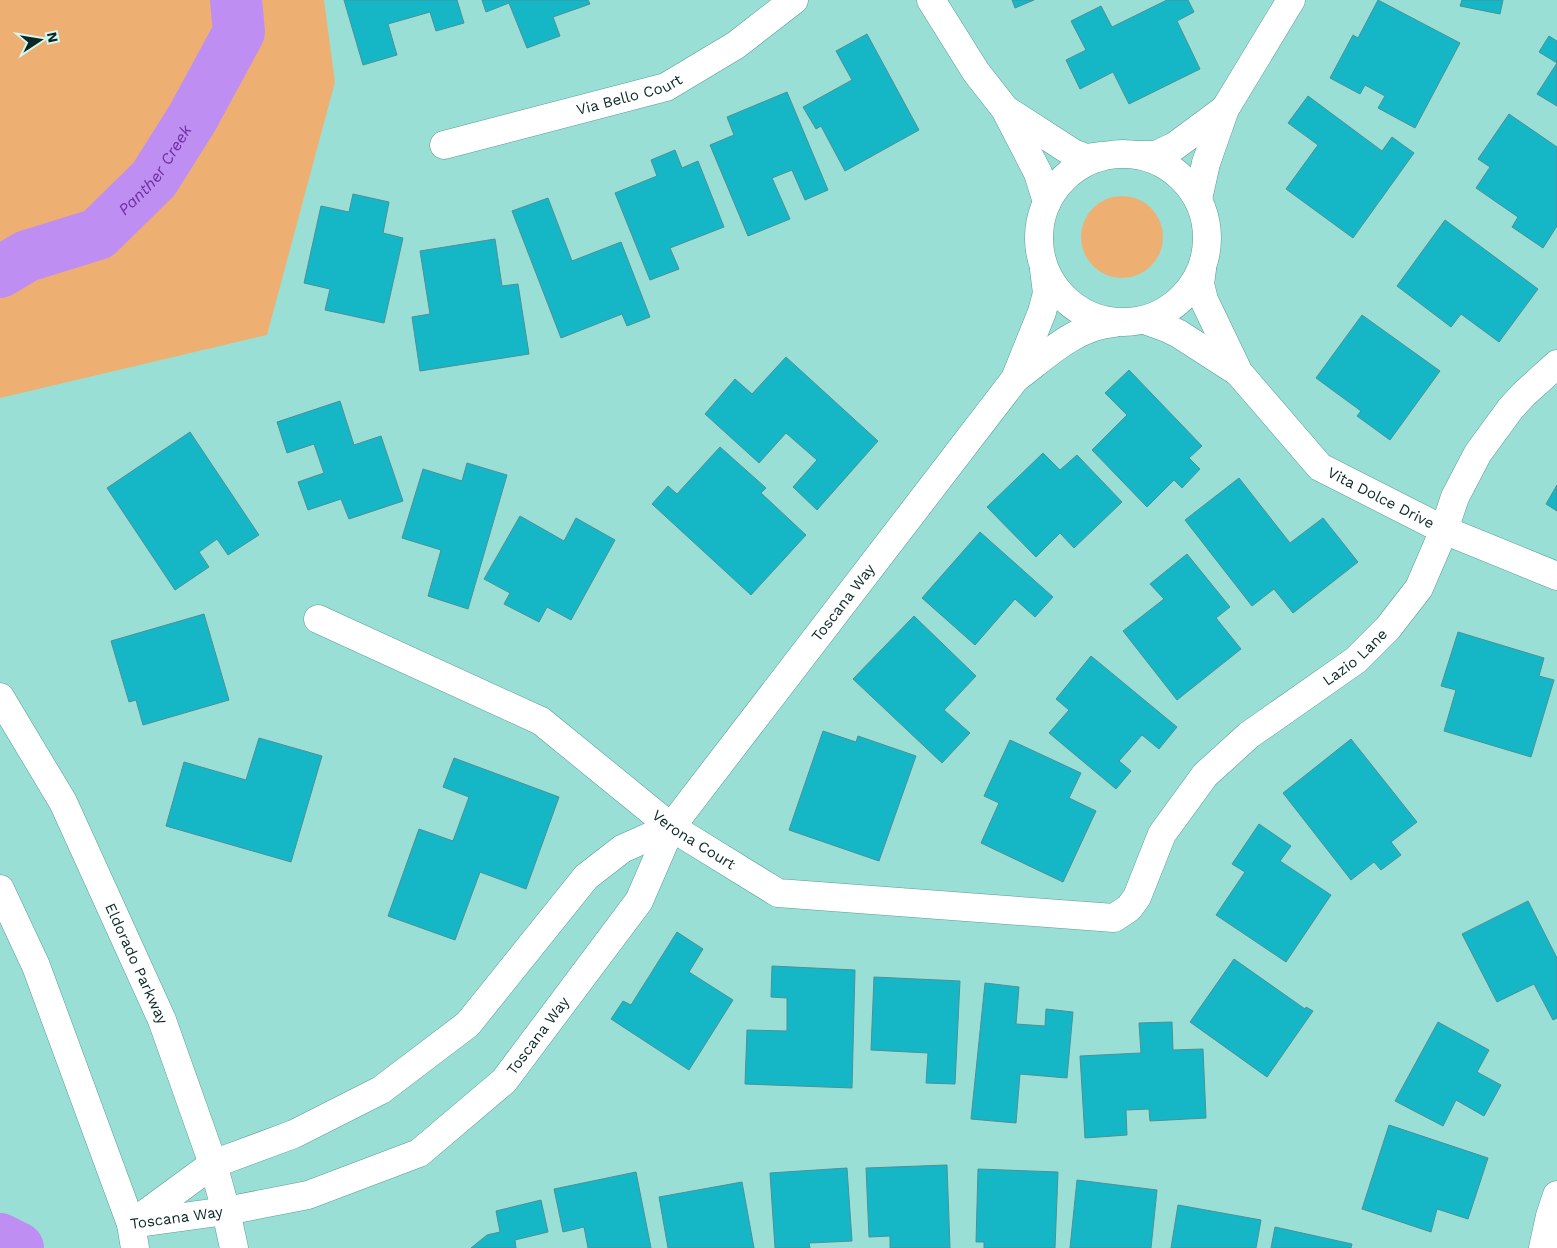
<svg xmlns="http://www.w3.org/2000/svg" width="1557" height="1248" font-family="'Work Sans',sans-serif">
<style>
.green{fill:#eeb072}
.lines{fill:none;stroke-linecap:round;stroke-linejoin:round}
.river{stroke:#bf8ef2;stroke-width:52}
.building{fill:#15b7c6;stroke:#4b9199}
.minor-casing{stroke:#589d94;stroke-width:29}
.major-casing{stroke:#589d94;stroke-width:29}
.minor{stroke:#fff;stroke-width:28}
.major{stroke:#fff;stroke-width:28}
.labels{text-anchor:middle;dominant-baseline:central;stroke-width:5;stroke-linejoin:round;paint-order:stroke}
.street-label{font-size:15px;fill:#0a2824;stroke:#d6f8f3}
.water-label{font-size:16px;font-style:italic;fill:#6e2ea2;stroke:#d6f8f3}
</style>
<rect width="100%" height="100%" fill="#99dfd5"/>
<!-- green -->
<path class="green" d="M0,0H324L335,82L267,335L0,398Z
M1081 237a41 41 0 1 1 82 0a41 41 0 1 1-82 0Z"/>
<g class="lines">
<!-- river -->
<g class="river">
<path id="s1" d="M0,272L27,256L98,234L154,179L193,117L239,32L236,0"/>
<path d="M0,1239L18,1248"/>
</g>
</g>
<!-- building -->
<path class="building" d="M344,0H457L464,23L436,31L430,12L388,24L397,55L363,65Z
M482,0H588L590,4L553,17L560,36L527,48L509,3L486,12Z
M1012,0H1034L1015,8Z
M1167,0H1188L1194,12L1177,21L1200,69L1129,104L1113,72L1080,89L1066,60L1086,50L1071,21L1101,6L1112,27Z
M1378,0L1460,43L1415,128L1378,108L1385,96L1365,85L1360,94L1330,78L1353,35L1358,38Z
M1462,0H1503L1500,14L1460,6Z
M867,34L919,130L845,171L821,126L816,129L803,107L852,80L836,51Z
M1549,36L1557,41V63L1539,52Z
M1557,63V106L1537,94Z
M787,92L828,190L805,200L792,170L772,178L790,219L748,236L710,145L734,135L727,117Z
M1308,96L1382,151L1392,137L1414,153L1353,238L1286,189L1318,145L1288,123Z
M1509,114L1557,147V226L1543,248L1512,227L1518,217L1476,188L1490,167L1478,159Z
M675,150L682,168L698,161L724,227L670,248L679,269L650,280L615,193L657,176L651,160Z
M353,194L389,202L383,233L403,238L384,323L325,310L330,289L304,283L321,206L349,212Z
M548,198L572,261L621,242L650,317L627,326L622,314L561,338L512,211Z
M1445,220L1538,289L1499,342L1461,314L1451,327L1397,286Z
M495,239L502,286L518,284L529,354L420,371L412,317L430,314L420,251Z
M1362,315L1440,371L1390,440L1357,416L1361,411L1316,378Z
M786,357L878,441L817,510L793,487L817,460L786,433L759,463L705,414L735,379L752,394Z
M1129,370L1202,446L1189,458L1200,469L1182,488L1174,480L1147,507L1092,450L1127,415L1105,393Z
M340,401L354,445L381,436L403,501L349,519L341,499L308,510L298,482L324,473L314,444L287,453L277,422Z
M190,432L259,535L228,555L217,539L199,552L209,567L175,590L107,488Z
M720,447L766,488L761,493L806,535L751,595L652,504L668,486L677,494Z
M1043,453L1060,470L1077,455L1122,502L1074,548L1060,533L1036,557L987,507Z
M467,463L507,475L468,609L428,596L441,550L402,538L423,469L462,481Z
M1239,478L1290,543L1323,518L1358,562L1293,613L1274,589L1252,606L1185,520Z
M1557,485V511L1546,504Z
M520,516L564,541L576,518L615,540L571,620L547,607L539,622L504,604L510,593L484,579Z
M980,532L1053,597L1035,617L1015,599L975,645L922,598Z
M1187,554L1230,607L1216,618L1241,649L1177,700L1123,631L1164,599L1150,584Z
M204,614L229,700L143,725L136,700L129,702L111,641Z
M914,616L976,676L944,710L970,733L942,763L853,679Z
M1458,632L1544,658L1539,676L1554,680L1531,757L1444,731L1456,690L1441,686Z
M1091,656L1177,727L1159,749L1142,735L1119,761L1131,771L1116,789L1049,733L1069,710L1056,699Z
M823,731L856,742L858,736L916,756L879,861L789,830Z
M259,738L322,756L291,862L166,826L184,762L246,780Z
M1351,739L1417,822L1391,842L1401,855L1381,870L1374,862L1351,880L1283,793Z
M1010,740L1081,773L1069,798L1096,811L1063,882L981,843L999,803L984,796Z
M454,758L559,797L526,889L480,872L455,940L388,916L419,829L453,841L469,797L443,787Z
M1259,824L1291,846L1280,861L1331,895L1286,962L1216,915L1245,872L1232,864Z
M1528,901L1557,958V1018L1553,1020L1534,984L1497,1002L1462,934Z
M677,932L703,949L689,972L733,1000L689,1070L611,1019L623,1001L631,1005Z
M1234,959L1305,1009L1306,1007L1313,1011L1267,1077L1190,1022Z
M772,966L855,970L852,1088L745,1084L747,1030L787,1031V998L771,997Z
M874,977L960,981L955,1084L926,1083L928,1053L871,1050Z
M985,983L1019,987L1016,1024L1045,1026L1046,1009L1073,1012L1067,1078L1020,1074L1016,1123L971,1119Z
M1172,1022L1173,1050L1203,1049L1206,1118L1150,1121L1149,1109L1126,1110L1127,1135L1085,1138L1080,1056L1141,1053L1139,1023Z
M1438,1022L1489,1050L1477,1072L1501,1085L1484,1116L1456,1100L1443,1126L1395,1101Z
M1389,1125L1488,1158L1468,1219L1437,1209L1431,1232L1362,1209Z
M947,1165L950,1248H890V1236L869,1237L866,1168Z
M847,1168L852,1241L809,1243L810,1248H775L770,1173Z
M978,1169L1058,1172L1055,1248H984V1242H976Z
M636,1172L651,1248H588L584,1227L563,1232L554,1189Z
M1077,1180L1157,1190L1151,1248H1070Z
M742,1182L754,1248H668L659,1197Z
M541,1200L548,1232L515,1240L516,1248H471L487,1235L500,1232L496,1211Z
M1178,1205L1261,1220L1256,1248H1171Z
M1275,1227L1352,1244L1351,1248H1271Z"/>
<g class="lines">
<!-- minor casing -->
<g class="minor-casing">
<g id="minor">
<path d="M931,0L976,72L1005,109L1038,173L1047,202"/>
<path d="M1008,111L1073,153L1086,158L1100,156"/>
<path id="s2" d="M444,145L666,87L736,45L794,0"/>
<circle cx="1123" cy="238" r="84"/>
<path d="M1140,155H1156L1175,146L1225,109"/>
<path d="M1198,199L1206,163L1225,109L1291,0"/>
<path id="s3" d="M1202,269L1200,284L1204,300L1239,373L1320,467L1444,530L1557,576"/>
<path d="M1145,320L1167,328L1179,334L1238,372"/>
<path d="M1016,378C1046,356 1075,326 1114,323"/>
<path id="s4" d="M318,619L541,721L671,827L778,893L1114,918L1129,908L1137,897L1162,834L1205,775L1249,735L1356,660L1388,628L1419,588L1444,530L1455,497L1478,453L1511,408L1524,394L1557,364"/>
<path d="M134,1222L213,1164L294,1134L381,1090L468,1024L586,877L622,849L671,827"/>
<path id="s5" d="M131,1224L226,1211L308,1195L419,1153L504,1081L639,901L671,827L1015,379L1042,312L1047,293L1044,269"/>
<path d="M1543,1248L1550,1216L1557,1195"/>
</g>
</g>
<!-- major casing -->
<g class="major-casing">
<g id="major">
<path id="s6" d="M0,697L63,802L162,1020L213,1164L226,1211L234,1248"/>
<path d="M0,889L36,966L131,1224L135,1248"/>
</g>
</g>
<!-- minor -->
<use href="#minor" class="minor"/>
<!-- major -->
<use href="#major" class="major"/>
</g>
<g class="labels">
<!-- street labels -->
<g class="street-label">
<text stroke="none"><textPath href="#s2" startOffset="192">Via Bello Court</textPath></text>
<text stroke="none"><textPath href="#s3" startOffset="305">Vita Dolce Drive</textPath></text>
<text stroke="none"><textPath href="#s5" startOffset="998">Toscana Way</textPath></text>
<text stroke="none"><textPath href="#s4" startOffset="1239">Lazio Lane</textPath></text>
<text stroke="none"><textPath href="#s4" startOffset="439">Verona Court</textPath></text>
<text stroke="none"><textPath href="#s6" startOffset="300">Eldorado Parkway</textPath></text>
<text stroke="none"><textPath href="#s5" startOffset="466">Toscana Way</textPath></text>
<text stroke="none"><textPath href="#s5" startOffset="46">Toscana Way</textPath></text>
</g>
<!-- water labels -->
<g class="water-label">
<text stroke="none"><textPath href="#s1" startOffset="192">Panther Creek</textPath></text>
</g>
</g>
<!-- north arrow -->
<g transform="translate(40 40) rotate(78)" stroke="#d6f8f3" stroke-width="4" paint-order="stroke">
<path d="M0-4L9 19L0 12L-9 19Z" fill="#0a2824"/>
<text y="-8" font-size="14" font-weight="bold" text-anchor="middle" fill="#0a2824">N</text>
</g>
</svg>
